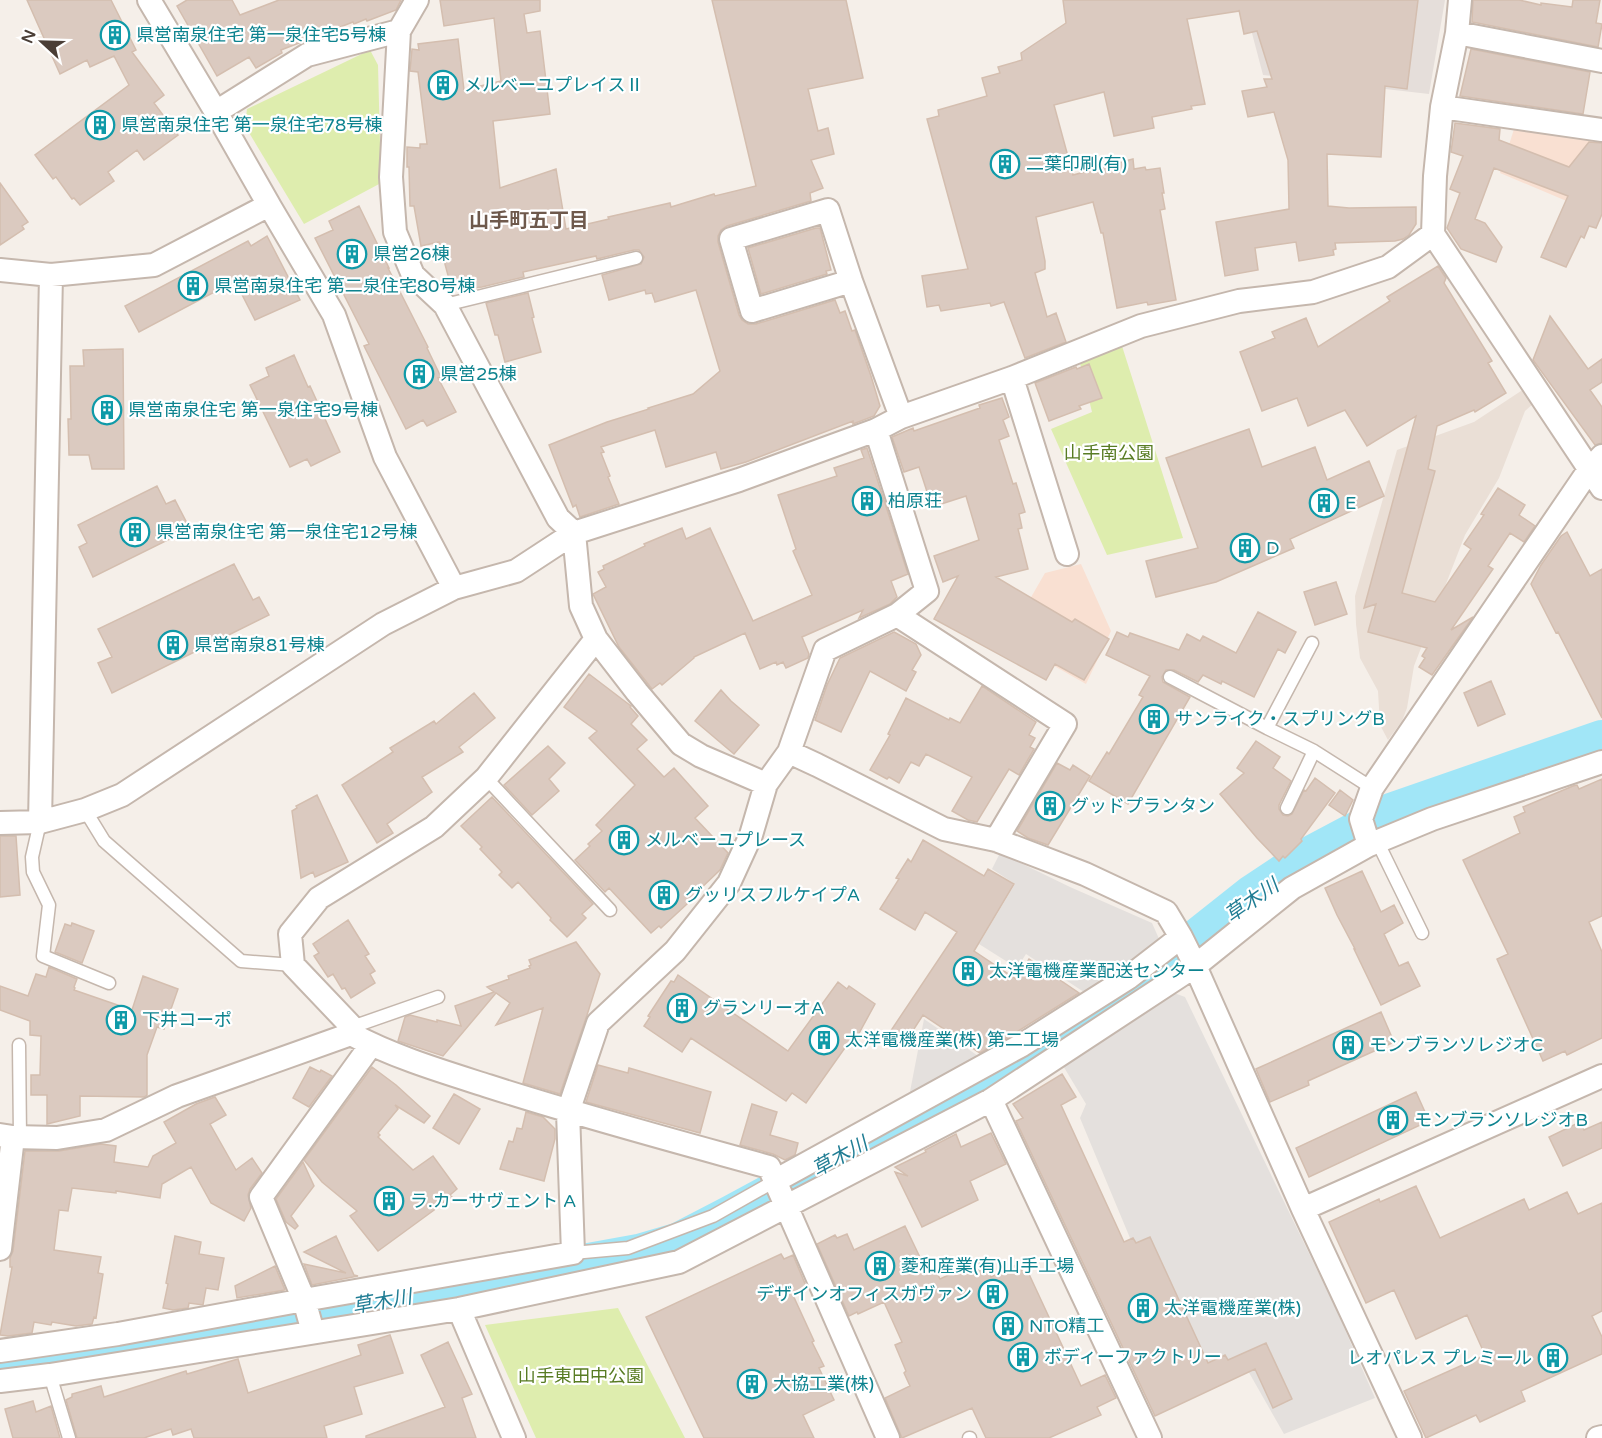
<svg xmlns="http://www.w3.org/2000/svg" width="1602" height="1438" font-family="'Varela Round','Noto Sans JP',sans-serif">
<style>
.residential{fill:#eadfd6}
.commercial{fill:#f9e0d2}
.industrial{fill:#e5deda}
.green{fill:#deedae}
.parking{fill:#e4e0dd}
.lines{fill:none;stroke-linecap:round;stroke-linejoin:round}
.river{stroke:#a1e6f7;stroke-width:44}
.building{fill:#dbcac0;stroke:#d4beaf;stroke-width:1.5}
.lane-casing{stroke:#c5b7ad;stroke-width:15}
.street-casing{stroke:#c5b7ad;stroke-width:26}
.lane{stroke:#fff;stroke-width:12}
.street{stroke:#fff;stroke-width:22}
.labels{text-anchor:middle;dominant-baseline:central;stroke-width:4.5;stroke-linejoin:round;paint-order:stroke}
.culture-label{font-size:18px;fill:#0d838f;stroke:#fff;text-anchor:start}
.park-label{font-size:18px;fill:#587c23;stroke:#fff}
.neighbourhood-label{font-size:20px;font-weight:bold;fill:#6e594c;stroke:#fff}
.water-label{font-size:20px;font-style:italic;fill:#207d94;stroke:#fff}
</style>
<rect width="100%" height="100%" fill="#f5efe9"/>
<!-- residential -->
<path class="residential" d="M1524,389L1534,403L1525,411L1499,478L1465,535L1414,666L1407,708L1402,721L1388,740L1380,725L1378,691L1360,658L1356,624L1355,596L1397,450L1474,422Z"/>
<!-- commercial -->
<path class="commercial" d="M1515,126L1602,135V216L1500,173Z
M1081,564L1111,631L1086,684L1007,639L1045,573Z"/>
<!-- industrial -->
<path class="industrial" d="M1246,0H1445L1429,94L1263,75L1248,18Z"/>
<!-- green -->
<path class="green" d="M370,50L378,65L381,183L304,224L245,126L247,109Z
M1122,346L1183,538L1107,555L1051,429L1092,412L1080,363Z
M618,1308L685,1438H536L485,1325Z"/>
<!-- parking -->
<path class="parking" d="M1000,853L1070,887L1152,923L1160,941L1090,996L1026,954L1017,968L979,944L1015,884L992,869Z
M1174,993L1185,997L1335,1307L1375,1398L1284,1434L1239,1355L1206,1371L1135,1250L1080,1118L1086,1104L1062,1064Z
M924,1019L987,1062L908,1102Z"/>
<g class="lines">
<!-- river -->
<path class="river" d="M0,1364L53,1360L213,1333L639,1256L680,1244L732,1217L967,1090L1063,1035L1172,961L1254,896L1313,857L1394,814L1602,742"/>
</g>
<!-- building -->
<path class="building" d="M27,0H111L136,50L132,52L164,95L154,103L178,135L144,160L137,150L108,172L114,181L80,205L74,198L72,199L56,177L53,179L35,155L129,85L114,56L90,67L87,60L60,74Z
M187,0H232L240,15L279,0H401L396,10L367,21L366,19L354,24L353,22L281,50L282,53L256,68L249,57L217,76L177,6Z
M440,0H540V11L524,14L527,33L540,31L550,114L493,121L500,188L556,169L566,229L609,219L608,217L670,203L671,207L714,194L715,196L756,186L712,0H846L863,78L808,89L818,131L828,128L834,154L811,160L823,188L810,193L811,201L727,226L721,230L718,236V242L739,315L742,320L748,324H756L835,300L840,313L845,311L852,331L855,330L871,376L880,406L874,416L853,424V421L746,462L721,469L716,452L666,467L655,430L601,447L604,452L601,453L610,476L608,477L619,504L580,517L576,505L573,507L549,445L607,422L649,409L648,408L693,394L720,371L696,290L655,302L652,293L646,294L645,290L609,300L602,275L641,264L644,257L639,250H634L597,259L596,256L523,272L524,277L482,287L475,288L474,285L452,290L439,242L421,246L414,206H410L409,167H407V147L420,148V144H427L418,72L410,71L412,49L419,50L418,44L458,39L464,90L501,81L494,18L444,26Z
M1063,0H1418L1407,89L1385,86L1381,157L1327,154L1328,206L1349,208L1416,207V224L1409,235L1403,239L1395,241L1335,243L1336,249L1333,250L1334,255L1299,261L1296,242L1255,248L1258,270L1225,276L1216,222L1289,209L1288,160L1274,112L1248,117L1242,91L1267,87L1264,79H1272L1257,31L1244,34L1239,10V11L1187,19L1205,104L1191,106L1192,109L1152,117L1154,128L1114,136L1104,92L1054,105L1073,175L1133,159L1134,169L1145,167L1146,170L1160,168L1164,193H1162L1165,209L1160,210L1176,300L1148,305L1147,302L1117,308L1103,233H1101L1093,202L1036,217L1045,261V269L1035,273L1047,317L1056,313L1066,342L1025,358L1004,302L991,306L990,303L941,311L939,305L927,307L922,276L968,269L927,119L939,116L938,110L987,96L982,78L1000,73L998,67L1022,60L1021,53L1066,23Z
M1473,0H1519L1541,5V3L1572,7L1573,0H1600L1596,23L1602,24L1598,47L1472,22Z
M1471,49L1590,72L1583,114L1460,96Z
M1455,123L1500,129L1499,140L1569,167L1589,142L1602,143V214L1596,228L1589,226L1584,238L1581,236L1566,267L1541,257L1568,196L1494,168L1475,219L1485,223L1502,247L1496,262L1461,249L1447,228L1460,193L1450,189L1463,156L1451,152Z
M0,183L28,222L22,226L24,229L0,245Z
M359,206L389,268H388L428,347L427,348L441,377L438,378L456,412L427,426L423,420L406,429L364,346L369,344L315,238L333,230L329,221Z
M816,228H820L831,270L826,271L827,274L761,294L748,248Z
M267,236L300,300L255,320L235,281L139,332L125,306L248,241L251,246Z
M1438,266L1446,278L1444,283L1492,361L1488,363L1506,393L1475,412L1474,410L1437,426L1428,469L1435,471L1402,593L1435,602L1471,549L1464,544L1484,515L1481,514L1498,488L1525,505L1519,515L1535,526L1524,542L1510,533L1488,566L1493,569L1451,630L1473,617L1432,675L1419,667L1425,658L1422,656L1427,648L1368,632L1376,604L1364,608L1416,416L1367,446L1345,410L1308,426L1297,398L1262,411L1240,352L1275,338L1272,332L1306,318L1318,347L1390,301L1387,297Z
M528,293L534,317L532,318L541,352L505,362L498,335H495L486,303Z
M1550,316L1588,369L1602,359V382L1590,390L1602,407V443L1595,445L1533,360Z
M123,349L124,469H92L89,455H69L68,419H71L70,366H84L83,350Z
M294,355L308,387L310,386L340,452L311,466L307,459L290,467L250,385L269,376L266,368Z
M1089,364L1102,398L1079,406L1081,409L1049,421L1035,383L1076,367L1077,369Z
M1002,398L1009,417L1003,420L1009,436L999,440L1013,484L1016,483L1025,512L1019,514L1022,528L1018,529L1028,569L996,577L1072,622L1075,619L1109,639L1084,680L1055,664L1046,680L934,619L958,576L943,582L934,556L979,540L966,496L932,507L919,467L904,472L892,437L913,428L914,431L980,408L979,405Z
M1249,429L1262,467L1315,447L1327,480L1369,461L1384,496L1290,539L1294,548L1216,582L1156,597L1146,561L1198,548L1166,458Z
M867,448L908,574L891,581L897,597L890,604L859,618L863,610L802,637L809,654L808,658L786,668L783,662L777,665L776,662L760,669L745,633L694,657V658L662,685L660,683L652,689L619,647L593,594L606,587L598,572L604,569L603,566L645,546L644,544L682,528L686,539L710,528L753,621L812,595L793,551L796,549L778,495L837,476L834,468L864,458L861,450Z
M157,486L166,504L175,500L190,529L93,577L79,547L87,543L78,525Z
M1567,532L1590,576L1602,569V718L1558,632L1556,633L1531,584L1541,565L1561,536Z
M234,564L253,600L259,597L269,615L112,693L98,663L112,657L98,629Z
M1336,582L1347,614L1315,625L1304,592Z
M1258,612L1296,632L1285,653L1278,649L1254,697L1222,681L1221,684L1203,675L1198,682L1174,670H1166L1162,677L1163,682L1190,697L1128,804L1089,781L1107,752L1109,754L1143,697L1139,695L1150,676L1106,655L1117,632L1128,637L1130,633L1179,650L1187,634L1200,641L1203,636L1236,653Z
M894,632L916,644L921,655L912,670L916,672L906,691L870,671L841,732L815,720L827,685L840,658Z
M589,674L631,706L630,707L638,716L631,724L647,740L637,749L664,777L674,768L708,806L695,818L728,853L720,870L698,891L700,892L661,928L659,926L651,933L609,888L605,892L575,860L590,846L588,844L602,831L596,825L635,785L589,738L597,731L564,707Z
M1491,681L1505,714L1478,726L1464,693Z
M982,686L1036,722L1029,735L1035,738L1030,747L1034,749L1019,775L1009,769L977,822L968,820L952,811L972,777L926,754L919,766L911,762L899,783L889,777L887,779L870,770L890,735L888,734L906,698L949,720L950,718L960,723Z
M721,690L731,701L759,725L734,754L695,721Z
M474,693L495,718L459,747L463,752L422,777L432,792L387,824L393,833L377,843L342,785L393,752L390,748L434,721L436,724Z
M1256,741L1280,757L1273,768L1291,781L1279,805V809L1283,815L1288,816L1292,814L1304,790L1306,791L1315,778L1335,793L1301,839L1302,841L1285,858L1283,856L1279,861L1257,838L1220,794L1244,773L1237,768Z
M548,746L565,763L549,779L559,791L532,815L504,785Z
M1057,763L1070,770L1073,765L1090,776L1048,845L1028,838L1017,831Z
M1602,779V916L1589,922L1602,952V1038L1567,1055L1565,1051L1543,1061L1497,959L1508,954L1463,860L1520,833L1514,817L1525,812L1523,807L1573,786L1577,785L1579,789Z
M1340,790L1353,800L1345,816L1329,805Z
M317,795L348,862L315,877L313,872L301,878L292,811L297,808L296,806Z
M492,797L593,904L582,914L586,918L567,937L550,920L551,918L518,882L512,888L499,875L502,872L480,849L482,847L461,826Z
M0,836H16L20,895L0,897Z
M923,840L984,876L988,869L1014,884L974,951L1016,979L1029,959L1079,993L1015,1033L980,1053L923,1015L905,1043L890,1032L957,932L925,912L915,930L880,909L899,879L896,878L908,859L911,862Z
M1362,871L1381,912L1394,905L1403,923L1384,934L1399,966L1408,962L1420,986L1381,1005L1354,949H1355L1337,915L1325,888Z
M348,920L369,954L365,956L375,971L370,974L375,983L351,998L345,988L342,989L333,974L328,977L314,956L319,953L313,944Z
M72,923L94,931L82,963L55,952L65,924L71,926Z
M576,942L600,974L587,1015L560,1094L523,1083L543,1008L496,1025L510,1003L496,993L443,1056L398,1041L405,1017L410,1015L437,1022V1020L461,1026L455,1006L494,992L487,987L509,979L508,976L530,968L529,966L531,965L529,960Z
M49,967L77,979L74,987L75,988L74,990L132,1010L143,976L178,989L164,1029L157,1027L147,1055V1095L144,1097L80,1096V1116L47,1124V1095H31V1075H40L41,1036L30,1035V1021L0,1010V986L28,996L36,974L46,977Z
M678,975L788,1051L838,982L847,989L849,986L875,1004L857,1037L854,1035L806,1103L792,1093L786,1101L691,1038L682,1052L644,1026L650,1017L648,1016L671,981L674,982Z
M1381,1012L1394,1042L1308,1081L1309,1085L1270,1102L1256,1069Z
M598,1065L628,1073L629,1068L711,1092L700,1133L586,1102Z
M310,1067L320,1072L321,1070L332,1076L309,1107L293,1098Z
M372,1067L396,1085L430,1116L424,1123L395,1105L398,1109L378,1133L380,1135L378,1137L413,1170L433,1156L457,1189L450,1195L452,1197L440,1204L441,1205L378,1251L350,1216L357,1211L322,1182L304,1160Z
M1062,1074L1076,1097L1061,1105L1124,1242L1133,1238L1136,1243L1150,1237L1208,1363L1225,1355L1228,1360L1266,1343L1292,1399L1273,1408L1255,1369L1155,1416L1016,1121L1023,1118L1013,1104Z
M1416,1092L1429,1121L1309,1177L1296,1148Z
M454,1094L480,1109L459,1144L433,1128Z
M215,1097L226,1115L210,1124L236,1170L252,1158L262,1173L250,1189L248,1195L251,1208L244,1221L211,1203L191,1167L162,1184L160,1198L116,1191V1193L72,1188L68,1211L59,1210L54,1250L101,1257L98,1273L103,1274L96,1318L94,1317L92,1324L76,1326L52,1322L51,1325L34,1322L32,1333L8,1336L0,1335L12,1267H10V1258L13,1251L25,1151H59L101,1144L116,1146L114,1162L148,1167L153,1156L176,1143L164,1122L196,1104Z
M752,1104L777,1112L770,1135L798,1143L795,1155L785,1160L773,1154L740,1145Z
M526,1112L543,1117L555,1129V1139L544,1181L500,1169L509,1141L513,1142L517,1128L522,1129Z
M1580,1122L1584,1130L1602,1122V1148L1563,1166L1549,1137Z
M991,1133L1006,1164L970,1181L978,1200L922,1227L895,1172L908,1176L895,1167L926,1152L925,1150L956,1134L961,1147Z
M303,1162L314,1186L291,1216L298,1226L295,1229L286,1222L276,1199Z
M1416,1186L1440,1238L1524,1199L1529,1210L1567,1192L1578,1214L1602,1203V1311L1592,1316L1602,1337V1354L1521,1391L1525,1401L1480,1422L1476,1415L1426,1438L1404,1391L1485,1355L1467,1315L1416,1339L1394,1290L1366,1303L1329,1222L1379,1199L1380,1202Z
M905,1226L927,1272L935,1269L940,1279L983,1259L991,1277L1018,1264L1024,1274L1028,1272L1081,1386L1105,1375L1116,1398L1097,1407L1101,1415L1049,1438H986L972,1408L902,1438L885,1398L910,1386L904,1373L906,1371L895,1345L902,1342L884,1302L858,1314L857,1312L849,1316L817,1244L835,1235L837,1238L847,1234L854,1250Z
M175,1236L201,1242L199,1254L224,1258L218,1290L206,1288L203,1305L189,1303L188,1308L173,1310L163,1308L168,1284L166,1283Z
M336,1236L354,1275L358,1276L312,1285L304,1264L346,1273L304,1252Z
M781,1254L784,1259L793,1255L806,1286L792,1293L814,1341L812,1342L824,1366L819,1368L834,1400L803,1415L814,1438H704L646,1317Z
M275,1266L285,1290L237,1298L235,1286Z
M390,1335L403,1373L354,1387L362,1414L324,1426L327,1438H194L191,1429L173,1435L171,1429L144,1438H77L66,1400L72,1397V1394L101,1386L104,1397L186,1371L187,1374L238,1359L248,1393L361,1355L358,1345Z
M448,1342L472,1394L462,1398L476,1438H366V1436L445,1407L421,1355Z
M33,1401L36,1412L51,1406L60,1438H13L5,1409Z"/>
<g class="lines">
<!-- lane casing -->
<g class="lane-casing">
<path id="lane" d="M445,305L636,258
M1170,677L1267,728L1314,751L1372,788
M1267,728L1312,643
M486,778L610,910
M1287,808L1314,751
M85,810L104,841L241,961L293,965
M40,822L32,857L33,872L49,905L43,956L109,983
M1377,841L1422,933
M352,1027L438,997
M19,1045L20,1137
M573,1253L628,1248L713,1216L775,1181
M50,1375L69,1438
M969,1438H970"/>
</g>
<!-- street casing -->
<g class="street-casing">
<path id="street" d="M417,0L399,31L391,177L395,232L413,275L445,305L558,518L574,533L581,606L596,639L637,692L681,744L701,756L766,784
M1457,33L1602,61
M1442,107L1602,130
M216,112L307,55L399,31
M269,205L334,315L385,457L454,588L516,571L574,533L739,480L876,430L901,417L1012,378L1141,326L1239,301L1313,292L1388,267L1433,234L1435,176L1442,107L1457,33L1460,0
M1433,234L1602,488
M0,270L51,275L154,265L269,205L216,112L149,0
M851,281L752,311L731,239L828,210L851,281L901,417
M1012,378L1067,554
M897,615L1065,724L996,840
M596,639L486,778L434,827L319,898L290,934L293,965L352,1027L351,1034C394,1057 441,1071 488,1086C581,1116 675,1141 769,1167L888,1438
M789,752L817,765L944,829L996,840L1085,874L1166,912L1181,937L1191,957L1303,1209L1410,1438
M40,822L51,275
M0,823L40,822L85,810L122,795L383,624L454,588
M1369,845L1361,819L1372,788L1589,470L1602,456
M991,1100L1150,1438
M0,1135L13,1137L57,1138L106,1130L177,1096L351,1034
M775,1181L1022,1045L1128,978L1181,937
M1303,1209L1602,1076
M0,1249L13,1137
M459,1309L514,1438
M313,1332L304,1300L261,1197L371,1045
M0,1351L118,1334L304,1300L573,1253L568,1112L598,1023L675,951L729,883L751,835L766,784L789,752L825,650L897,615L927,591L876,430
M0,1381L50,1375L459,1309L679,1262L991,1100L1195,966L1292,888L1369,845L1432,819L1602,762
M1598,1438L1602,1437"/>
</g>
<!-- lane -->
<use href="#lane" class="lane"/>
<!-- street -->
<use href="#street" class="street"/>
</g>
<!-- icons -->
<defs>
<g id="building-ring" transform="scale(1.5)"><circle r="9.5" fill="#fff" stroke="#0f9aa8" stroke-width="1.5"/><path d="M-4-6H4V6H1V3H-1V6H-4ZM-2.5-4.3h1.7v1.8h-1.7ZM.8-4.3h1.7v1.8H.8ZM-2.5-1h1.7V.8h-1.7ZM.8-1h1.7V.8H.8Z" fill="#0f9aa8"/></g>
</defs>
<g fill-rule="evenodd">
<use href="#building-ring" x="115" y="35"/>
<use href="#building-ring" x="443" y="85"/>
<use href="#building-ring" x="100" y="125"/>
<use href="#building-ring" x="1005" y="164"/>
<use href="#building-ring" x="352" y="254"/>
<use href="#building-ring" x="193" y="286"/>
<use href="#building-ring" x="419" y="374"/>
<use href="#building-ring" x="107" y="410"/>
<use href="#building-ring" x="867" y="501"/>
<use href="#building-ring" x="1324" y="503"/>
<use href="#building-ring" x="135" y="532"/>
<use href="#building-ring" x="1245" y="548"/>
<use href="#building-ring" x="173" y="645"/>
<use href="#building-ring" x="1154" y="719"/>
<use href="#building-ring" x="1050" y="806"/>
<use href="#building-ring" x="624" y="840"/>
<use href="#building-ring" x="664" y="895"/>
<use href="#building-ring" x="968" y="971"/>
<use href="#building-ring" x="682" y="1008"/>
<use href="#building-ring" x="121" y="1020"/>
<use href="#building-ring" x="824" y="1040"/>
<use href="#building-ring" x="1348" y="1045"/>
<use href="#building-ring" x="1393" y="1120"/>
<use href="#building-ring" x="389" y="1201"/>
<use href="#building-ring" x="880" y="1266"/>
<use href="#building-ring" x="993" y="1294"/>
<use href="#building-ring" x="1143" y="1308"/>
<use href="#building-ring" x="1008" y="1326"/>
<use href="#building-ring" x="1023" y="1357"/>
<use href="#building-ring" x="1553" y="1358"/>
<use href="#building-ring" x="752" y="1384"/>
</g>
<g class="labels">
<!-- culture labels -->
<g class="culture-label">
<text x="136" y="35">県営南泉住宅 第一泉住宅5号棟</text>
<text x="464" y="85">メルベーユプレイスⅡ</text>
<text x="121" y="125">県営南泉住宅 第一泉住宅78号棟</text>
<text x="1026" y="164">二葉印刷(有)</text>
<text x="373" y="254">県営26棟</text>
<text x="214" y="286">県営南泉住宅 第二泉住宅80号棟</text>
<text x="440" y="374">県営25棟</text>
<text x="128" y="410">県営南泉住宅 第一泉住宅9号棟</text>
<text x="888" y="501">柏原荘</text>
<text x="1345" y="503">E</text>
<text x="156" y="532">県営南泉住宅 第一泉住宅12号棟</text>
<text x="1266" y="548">D</text>
<text x="194" y="645">県営南泉81号棟</text>
<text x="1175" y="719">サンライク・スプリングB</text>
<text x="1071" y="806">グッドプランタン</text>
<text x="645" y="840">メルベーユプレース</text>
<text x="685" y="895">グッリスフルケイプA</text>
<text x="989" y="971">太洋電機産業配送センター</text>
<text x="703" y="1008">グランリーオA</text>
<text x="142" y="1020">下井コーポ</text>
<text x="845" y="1040">太洋電機産業(株) 第二工場</text>
<text x="1369" y="1045">モンブランソレジオC</text>
<text x="1414" y="1120">モンブランソレジオB</text>
<text x="410" y="1201">ラ.カーサヴェント A</text>
<text x="901" y="1266">菱和産業(有)山手工場</text>
<text x="972" y="1294" text-anchor="end">デザインオフィスガヴァン</text>
<text x="1164" y="1308">太洋電機産業(株)</text>
<text x="1029" y="1326">NTO精工</text>
<text x="1044" y="1357">ボディーファクトリー</text>
<text x="1532" y="1358" text-anchor="end">レオパレス プレミール</text>
<text x="773" y="1384">大協工業(株)</text>
</g>
<!-- park labels -->
<g class="park-label">
<text x="1109" y="453">山手南公園</text>
<text x="581" y="1376">山手東田中公園</text>
</g>
<!-- neighbourhood labels -->
<g class="neighbourhood-label">
<text x="529" y="221">山手町五丁目</text>
</g>
<!-- water labels -->
<g class="water-label">
<text transform="translate(1252 901) rotate(-35)">草木川</text>
<text transform="translate(840 1157) rotate(-29)">草木川</text>
<text transform="translate(382 1302) rotate(-10)">草木川</text>
</g>
</g>
<!-- north arrow -->
<g transform="translate(42 42) rotate(292)" stroke="#ffffff" stroke-width="4.5" paint-order="stroke">
<path d="M0-4.5L10 22L0 15L-10 22Z" fill="#4a3e36"/>
<text y="-9" font-size="16" font-weight="bold" text-anchor="middle" fill="#4a3e36">N</text>
</g>
</svg>
